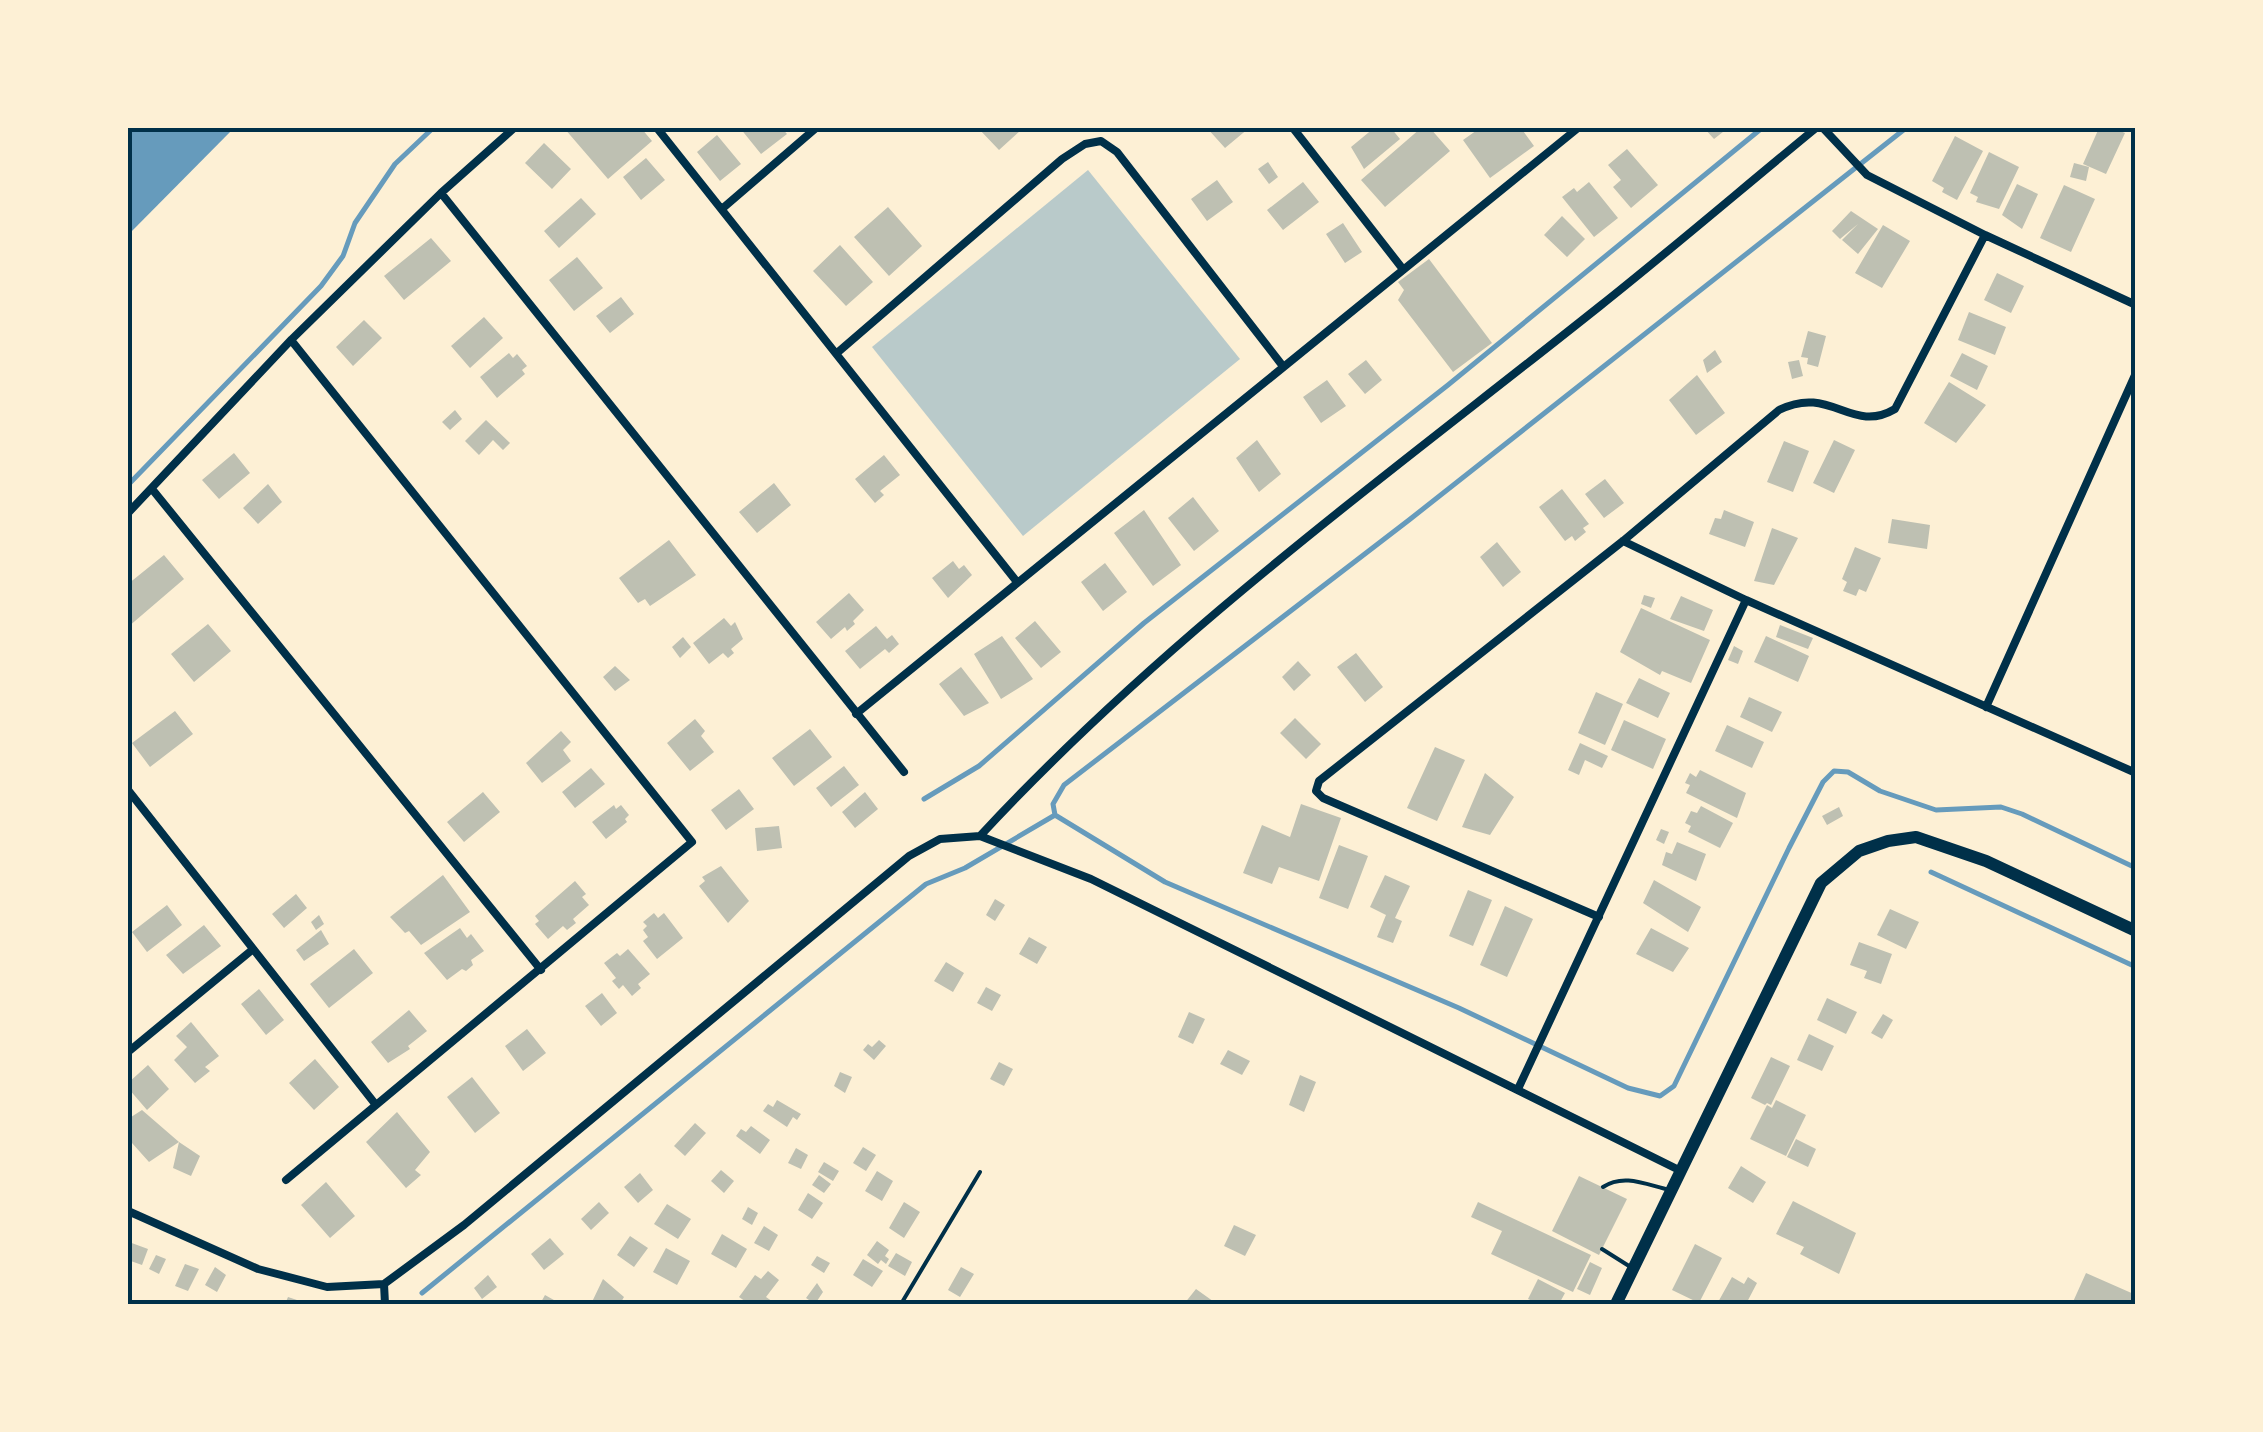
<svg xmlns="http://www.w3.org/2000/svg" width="2263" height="1432" font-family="Roboto,sans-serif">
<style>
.green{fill:#b9caca}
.water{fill:#669bbc}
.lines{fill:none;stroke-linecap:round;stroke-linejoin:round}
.stream{stroke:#669bbc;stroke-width:5}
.building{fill:#bec0b2}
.service{stroke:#003049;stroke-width:4}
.minor{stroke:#003049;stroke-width:8}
.primary{stroke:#003049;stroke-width:12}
.neatline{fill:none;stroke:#003049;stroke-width:4}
</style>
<rect width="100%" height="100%" fill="#fdf0d5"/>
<!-- green -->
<path class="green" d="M1088,170L1240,359L1023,536L872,347Z"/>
<!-- water -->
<path class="water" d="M128,128H234L128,235Z"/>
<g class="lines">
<!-- stream -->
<path class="stream" d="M1906,128L1409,520L1064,785L1053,804L1055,815L1165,882L1459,1008L1628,1088L1660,1096L1674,1086L1789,848L1823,782L1834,771L1848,772L1880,791L1936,810L2001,807L2022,814L2136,868
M128,485L321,286L343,256L355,223L395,164L433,128
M924,799L979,766L1144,623L1448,385L1762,128
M1931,872L2136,967
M422,1293L926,884L965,868L1055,815"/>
</g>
<!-- building -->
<path class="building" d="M564,128H641L652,141L608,179Z
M740,128H782L787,134L761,154Z
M978,128H1017L1020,131L999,150Z
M1207,128H1249L1225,148Z
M1374,128H1391L1400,139L1364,169L1351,147Z
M1421,128H1430L1450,151L1385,207L1361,180Z
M1480,128H1521L1534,146L1490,178L1463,140Z
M1704,128H1728L1714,139Z
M2099,128H2113L2125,133L2106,174L2083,164Z
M717,135L741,164L720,181L697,152Z
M1955,136L1983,151L1957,200L1942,192L1944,188L1932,181Z
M544,143L571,169L552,189L525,163Z
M1627,149L1658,185L1631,208L1613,187L1621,180L1608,165Z
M1989,152L2019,167L1999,209L1976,202L1978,197L1970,193Z
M646,158L665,180L641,200L623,177Z
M1268,162L1278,177L1269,184L1258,169Z
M2074,163L2089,167L2086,181L2070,177Z
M1217,180L1233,202L1207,221L1191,199Z
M1303,182L1319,202L1283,230L1267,210Z
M1589,182L1618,218L1594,237L1562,197L1574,188L1577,192Z
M2017,184L2038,194L2022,229L2002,215Z
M2064,185L2095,199L2071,252L2040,238Z
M581,198L596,214L559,248L544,231Z
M888,207L922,246L889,276L854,237Z
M1851,211L1878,229L1858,254L1842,240L1858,224L1840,239L1832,231Z
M1562,216L1585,239L1567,257L1544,235Z
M1343,223L1362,252L1345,263L1326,234Z
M1883,225L1910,241L1882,288L1855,273Z
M431,238L451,261L404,300L384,276Z
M840,245L873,282L846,306L813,271Z
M577,257L603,288L574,311L549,280Z
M1429,259L1492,343L1453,372L1398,300L1404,290L1398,282Z
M1997,273L2024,286L2011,313L1984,300Z
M621,297L634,314L610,333L596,316Z
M1969,312L2006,327L1995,355L1958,340Z
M484,317L503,338L470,368L451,346Z
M364,320L382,338L353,366L336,347Z
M1808,331L1826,336L1818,367L1807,364L1808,358L1801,357Z
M1715,350L1722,362L1707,373L1703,360Z
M509,353L513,358L517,354L527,366L522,370L525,374L497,398L480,377Z
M1962,353L1988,366L1977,390L1950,376Z
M1366,360L1382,380L1365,394L1348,374Z
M1799,360L1803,376L1792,379L1788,362Z
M1697,375L1725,413L1696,435L1669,400Z
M1327,380L1346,406L1321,423L1303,397Z
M1949,382L1986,405L1956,443L1924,423Z
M455,410L462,419L450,430L442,422Z
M486,420L510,443L503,450L493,440L479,455L465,441Z
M1257,440L1281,474L1259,492L1236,458Z
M1834,440L1855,450L1834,493L1813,483Z
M1784,441L1809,451L1793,492L1767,482Z
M234,453L250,473L219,499L202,480Z
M884,455L900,475L880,491L884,495L875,503L855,479Z
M1605,479L1624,503L1604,518L1585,494Z
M774,483L791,505L757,533L739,512Z
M268,484L282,502L258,524L243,508Z
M1562,489L1589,524L1583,528L1586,532L1575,541L1572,536L1565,541L1539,507Z
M1193,497L1219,531L1194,551L1168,518Z
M1144,510L1181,565L1153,586L1114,533Z
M1724,510L1754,522L1745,547L1709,534L1715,518L1721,519Z
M1892,519L1930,525L1927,549L1888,543Z
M1772,528L1798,538L1774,585L1754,581Z
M669,540L696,575L650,606L645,599L638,603L619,578Z
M1497,542L1521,572L1503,587L1480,557Z
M1855,547L1881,558L1866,592L1859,589L1856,596L1843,591L1847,582L1842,579Z
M164,555L184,579L128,627V584Z
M953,561L959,569L964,565L972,575L948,598L932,578Z
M1105,563L1127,592L1103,611L1081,582Z
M849,593L864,610L853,621L855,624L847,631L845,627L831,639L816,622Z
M1644,595L1655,598L1651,608L1641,604Z
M1681,596L1713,610L1704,631L1670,619Z
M1641,608L1710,640L1691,683L1662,671L1660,675L1620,652Z
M724,618L731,626L735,622L743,639L731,649L734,653L728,658L723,653L709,664L693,643Z
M1035,621L1061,652L1041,668L1015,638Z
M208,624L231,651L194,682L171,654Z
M1780,625L1813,638L1808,649L1776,637Z
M876,626L887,639L892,635L899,644L889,653L885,649L860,669L845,651Z
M1002,636L1033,679L1001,699L974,654Z
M1766,636L1809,656L1798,682L1754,662Z
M683,637L691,647L680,658L672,647Z
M1734,646L1743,651L1738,664L1728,660Z
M1356,653L1383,687L1365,702L1337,667Z
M1298,661L1311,675L1294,691L1282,677Z
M615,666L630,680L615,691L603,677Z
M961,667L989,703L964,716L939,684Z
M1639,678L1670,693L1658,718L1626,703Z
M1596,692L1623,704L1605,745L1578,733Z
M1749,697L1782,712L1772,732L1740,717Z
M175,711L193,734L150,767L132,743Z
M1295,718L1321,744L1306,759L1280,733Z
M695,719L705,731L701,736L714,752L690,771L667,743Z
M1624,720L1666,739L1653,769L1611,750Z
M1727,725L1764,742L1752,768L1715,751Z
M810,729L832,757L794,786L772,758Z
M561,731L571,742L563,750L571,761L542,783L526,763Z
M1580,743L1608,756L1602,768L1585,760L1579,775L1568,770Z
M1435,747L1465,760L1437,821L1407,808Z
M844,766L859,785L831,807L816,788Z
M591,768L605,784L575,808L562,792Z
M1700,770L1746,793L1737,818L1686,793L1690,785L1685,783L1690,773L1696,777Z
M1485,773L1514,797L1490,835L1462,827Z
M739,789L754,809L726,830L711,810Z
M483,792L500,812L464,842L447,822Z
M865,792L878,809L855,828L842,812Z
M1301,804L1341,818L1319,881L1279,867L1272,884L1243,873L1262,825L1290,837Z
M614,805L616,809L621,805L629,815L625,819L627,822L606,839L592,822Z
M1701,806L1733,823L1720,848L1688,832L1691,826L1685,823L1691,811L1697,813Z
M1839,807L1843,816L1827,825L1822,816Z
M779,826L782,848L757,851L755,828Z
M1661,829L1669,832L1664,844L1656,840Z
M1677,842L1706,854L1696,881L1662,865L1666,852L1672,854Z
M1339,845L1368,856L1348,909L1319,898Z
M721,866L749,901L728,923L699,886L705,881L702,877Z
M443,875L470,912L421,945L409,931L405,933L390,917Z
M1385,875L1410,886L1395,918L1402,921L1393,943L1377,937L1386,915L1370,907Z
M1654,880L1701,907L1688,932L1643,903Z
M575,881L586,894L582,897L589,905L573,919L576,923L567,930L563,926L548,939L535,924L539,921L535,916Z
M1468,890L1492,900L1473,946L1449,936Z
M296,894L307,908L284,928L272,914Z
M995,899L1005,905L995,921L986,915Z
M167,905L182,925L147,952L132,932Z
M1505,906L1533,919L1507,977L1480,965Z
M1890,909L1919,922L1906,949L1877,935Z
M654,913L658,918L664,913L683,938L657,959L643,941L648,937L643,930L647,926L643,922Z
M319,915L324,924L316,930L311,922Z
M204,925L221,946L183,974L166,955Z
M460,928L467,938L471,934L484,951L471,960L473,965L466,971L462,969L447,980L424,953Z
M1651,928L1689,948L1673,972L1636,954Z
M321,930L329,944L304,961L296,950Z
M1029,937L1047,947L1037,964L1019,954Z
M1859,942L1892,954L1881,984L1864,978L1867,971L1850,965Z
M354,949L373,973L329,1008L310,984Z
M628,949L650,974L638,984L641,988L632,996L623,985L619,989L612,981L616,978L604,963L617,953L620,956Z
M946,962L964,973L953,992L934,981Z
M986,987L1001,995L992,1011L977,1003Z
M259,989L284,1020L266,1035L241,1004Z
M602,993L617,1013L601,1026L585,1006Z
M1827,998L1857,1012L1846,1034L1817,1020Z
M409,1010L427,1031L408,1046L410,1049L388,1063L371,1042Z
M1189,1012L1205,1019L1193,1044L1178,1037Z
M1883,1014L1893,1020L1882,1039L1871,1033Z
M191,1022L219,1056L205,1067L210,1071L195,1083L174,1060L187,1047L176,1036Z
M527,1029L546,1053L523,1071L505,1046Z
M1809,1034L1834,1046L1822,1071L1797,1060Z
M879,1040L886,1046L874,1060L863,1050L868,1044L872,1047Z
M1228,1050L1250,1061L1242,1075L1220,1064Z
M1771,1057L1790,1066L1771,1105L1767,1103L1765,1105L1751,1098Z
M315,1059L339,1087L314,1110L289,1083Z
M999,1062L1013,1069L1004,1086L990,1079Z
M148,1065L169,1089L147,1110L128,1088V1083Z
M840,1072L852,1077L845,1093L834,1086Z
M1300,1075L1316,1082L1304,1112L1289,1105Z
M472,1077L500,1113L475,1133L447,1097Z
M777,1100L801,1114L797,1120L793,1117L787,1127L763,1111L768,1104L773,1107Z
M1776,1100L1806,1115L1786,1156L1750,1139L1767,1105L1772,1108Z
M142,1110L179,1142L149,1162L132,1143L128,1150V1119Z
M397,1112L430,1152L415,1170L421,1175L406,1188L366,1142Z
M695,1123L706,1133L685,1156L674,1146Z
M751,1126L770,1140L760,1154L736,1136L741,1129L746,1132Z
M1796,1139L1816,1149L1808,1167L1787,1157Z
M179,1142L200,1156L191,1176L173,1168Z
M863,1147L876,1155L866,1171L853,1163Z
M796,1148L808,1155L801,1169L788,1163Z
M824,1162L839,1171L833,1181L818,1172Z
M1741,1166L1766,1182L1753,1203L1728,1188Z
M721,1170L734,1181L724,1193L711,1181Z
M877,1171L893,1181L882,1201L865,1191Z
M640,1173L653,1190L638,1203L624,1187Z
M819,1175L831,1184L824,1193L812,1185Z
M1579,1176L1627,1199L1599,1255L1552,1231Z
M326,1182L355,1216L330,1238L301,1205Z
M808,1193L823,1203L812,1219L798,1210Z
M1793,1201L1856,1233L1839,1274L1800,1254L1804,1247L1776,1234Z
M599,1202L609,1213L591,1230L581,1219Z
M904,1202L920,1212L904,1238L889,1228Z
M1478,1202L1591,1255L1573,1292L1491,1254L1502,1231L1471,1217Z
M667,1204L691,1219L678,1239L654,1224Z
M748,1207L758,1213L752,1225L742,1219Z
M1234,1225L1256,1235L1245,1256L1224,1246Z
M764,1226L778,1235L769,1251L754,1243Z
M722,1234L747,1249L736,1268L711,1254Z
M630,1236L648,1248L634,1267L617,1255Z
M550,1238L564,1254L544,1270L531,1254Z
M877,1241L889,1250L885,1256L889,1259L886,1264L881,1260L878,1264L867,1255Z
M129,1242L148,1249L142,1265L128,1260Z
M1695,1244L1722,1258L1699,1303L1672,1290Z
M666,1248L690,1261L677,1285L653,1272Z
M896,1253L912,1262L905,1276L888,1266Z
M156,1255L166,1259L159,1274L149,1269Z
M817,1256L830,1263L824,1273L811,1265Z
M863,1259L883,1271L872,1287L853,1275Z
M1590,1262L1602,1268L1590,1295L1577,1289Z
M185,1264L199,1269L188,1291L175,1286Z
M215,1267L226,1275L217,1292L205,1285Z
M961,1267L974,1274L960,1297L948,1290Z
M768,1271L779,1280L766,1297L776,1304H749L739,1297L755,1275L761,1279Z
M2086,1273L2136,1295V1304H2072Z
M488,1275L497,1287L482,1299L474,1288Z
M1732,1277L1744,1284L1748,1277L1757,1283L1746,1304H1717Z
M603,1279L624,1297L620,1304H591Z
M1538,1279L1565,1293L1559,1304H1539L1528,1299Z
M817,1283L823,1292L815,1304L806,1298Z
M1196,1289L1217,1304H1184Z
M545,1295L561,1304H540Z
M288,1297L309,1304H285Z"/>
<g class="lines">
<!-- service -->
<path class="service" d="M1603,1187C1624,1173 1647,1185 1670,1190
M1602,1249L1629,1266
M901,1304L980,1172"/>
<!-- minor -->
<path class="minor" d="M657,128L1017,582
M1293,128L1402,268
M1823,128L1867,175L1985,235L2136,305
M441,193L904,772
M723,208L816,128
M837,353L1062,159L1085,144L1101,141L1117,152L1282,365
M152,489L541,970
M128,513L291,340L441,193L514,128
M1623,541L1746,600L2136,773
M1986,707L2136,373
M856,714L1578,128
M128,790L376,1105
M980,836C1165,636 1388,475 1600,306C1673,248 1744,187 1816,128
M1599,917L1323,798L1316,791L1319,781L1623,541L1779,410C1831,384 1851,435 1895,409L1985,235
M128,1052L252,950
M1518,1089L1746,600
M286,1180L692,842L291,340
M128,1211L258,1269L327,1287L384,1284L464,1225L909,856L940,839L980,836L1091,879L1681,1171
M384,1284L385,1304"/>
<!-- primary -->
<path class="primary" d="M1616,1304L1821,883L1859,851L1888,841L1916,837L1986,861L2136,931"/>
</g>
<!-- border -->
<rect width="2263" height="1432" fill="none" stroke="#fdf0d5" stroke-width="260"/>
<rect x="130" y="130" width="2003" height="1172" class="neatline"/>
</svg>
